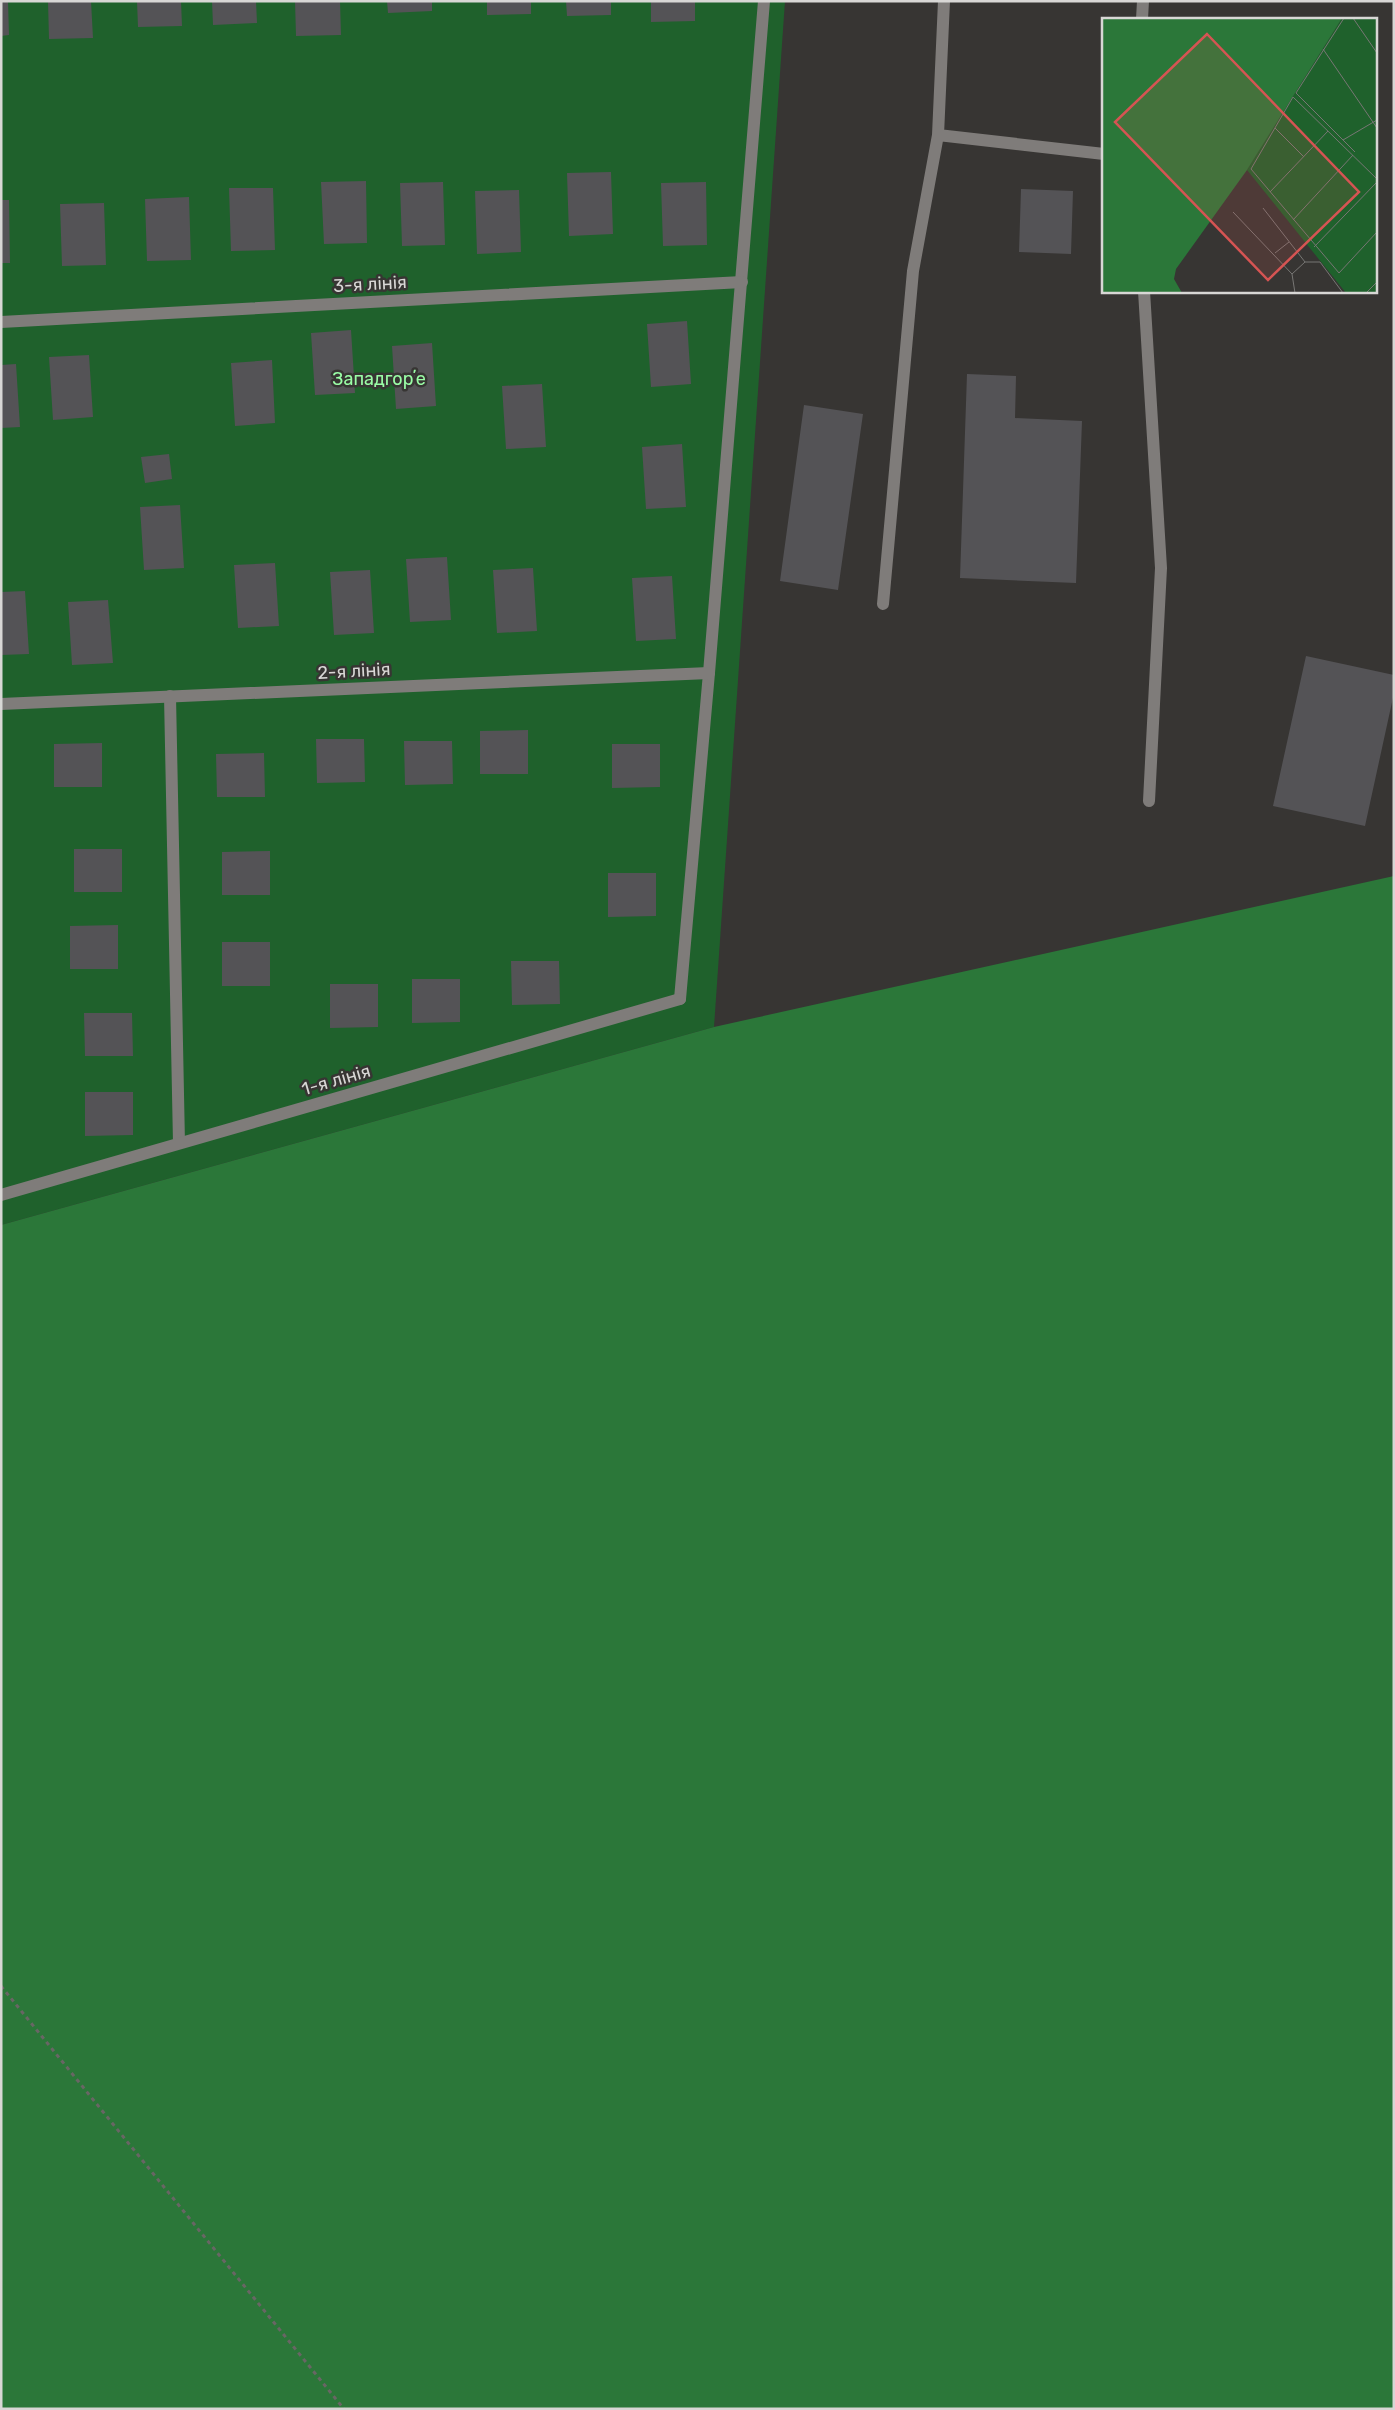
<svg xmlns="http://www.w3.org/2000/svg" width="1395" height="2410" font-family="Rubik,sans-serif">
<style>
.green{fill:#1f612c}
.forest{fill:#2b7739}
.building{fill:#545356}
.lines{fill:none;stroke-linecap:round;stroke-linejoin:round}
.path{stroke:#686664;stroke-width:3;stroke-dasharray:4 4;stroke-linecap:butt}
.lane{stroke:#7f7c7a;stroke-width:12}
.street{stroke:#7f7c7a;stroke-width:12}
.labels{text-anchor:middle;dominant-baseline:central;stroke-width:5;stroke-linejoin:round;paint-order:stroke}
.street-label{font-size:18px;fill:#d8d7d5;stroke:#373533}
.park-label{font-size:18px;fill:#9afda6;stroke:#373533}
.inset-road{fill:none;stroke:#777674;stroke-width:1}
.view{fill:#d65453;fill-opacity:0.15;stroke:#d65453;stroke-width:2.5}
.inset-edge{fill:none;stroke:#d8d7d5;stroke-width:2.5}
</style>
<rect width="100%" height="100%" fill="#373533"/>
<!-- green -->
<path class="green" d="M1,1H785L714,1027L1,1225Z"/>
<!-- forest -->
<path class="forest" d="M1394,876V2409H1V1225L714,1027Z"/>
<!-- building -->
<path class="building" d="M1,1H8L9,35L1,36Z
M48,1H91L93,38L49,39Z
M137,1H181L182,26L138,27Z
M212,1H256L257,23L213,25Z
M295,1H340L341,35L296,36Z
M387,1H432V11L388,13Z
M487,1H531V14L487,15Z
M566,1H611V15L567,16Z
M651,1H695V21L651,22Z
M611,172L613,234L569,236L567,173Z
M366,181L367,243L324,244L321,182Z
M443,182L445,245L402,246L400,183Z
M706,182L707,245L663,246L661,183Z
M229,188H273L275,250L231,251Z
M1021,189L1073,191L1071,254L1019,252Z
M519,190L521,252L477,254L475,191Z
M189,197L191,260L147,261L145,199Z
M1,200H9L10,263H1Z
M104,203L106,265L62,266L60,204Z
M687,321L691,384L651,387L647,324Z
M351,330L355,393L315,395L311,333Z
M432,343L436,406L396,409L392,346Z
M89,355L93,417L53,420L49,357Z
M272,360L275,423L235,426L231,363Z
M16,364L20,427L1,428V365Z
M967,374L1016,376L1015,418L1082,421L1076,583L960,578Z
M542,384L546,447L506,449L502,386Z
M804,405L863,414L838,590L780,581Z
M682,444L686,507L646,509L642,447Z
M169,454L172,479L145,483L141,457Z
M180,505L184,568L144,570L140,507Z
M447,557L451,620L410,622L406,559Z
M275,563L279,626L238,628L234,565Z
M533,568L537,631L497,633L493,570Z
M370,570L374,633L334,635L330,572Z
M672,576L676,639L636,641L632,578Z
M25,591L29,654L1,655V592Z
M108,600L113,663L72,665L68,602Z
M1306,656L1394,675V693L1365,826L1273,806Z
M528,730V774H480V731Z
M316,739H364L365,782L317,783Z
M404,741H452L453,784L405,785Z
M102,743V787H54V744Z
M612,744H660V787L612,788Z
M264,753L265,797H217L216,754Z
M74,849H122V892H74Z
M270,851V895H222V852Z
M608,873H656V916L608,917Z
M118,925V969H70V926Z
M222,942H270V986H222Z
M511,961H559L560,1004L512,1005Z
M412,979H460V1022L412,1023Z
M330,984H378V1027L330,1028Z
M84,1013H132L133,1056H85Z
M85,1092H133V1135L85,1136Z"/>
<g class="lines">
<!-- path -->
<path class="path" d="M1,1986L344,2409"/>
<!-- lane -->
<path class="lane" d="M1142,19L1143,1
M938,135L1104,154
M1144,291L1161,568L1149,801
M883,604L913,271L938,135L944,1
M170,696L179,1143
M680,999L709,673L764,1"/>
<!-- street -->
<path class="street" d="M1,322L742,282
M1,704L709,673
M1,1195L680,999"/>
</g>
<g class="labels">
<!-- street labels -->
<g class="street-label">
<text transform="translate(370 284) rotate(-3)">3-я лінія</text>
<text transform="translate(354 671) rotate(-3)">2-я лінія</text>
<text transform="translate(336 1080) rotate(-16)">1-я лінія</text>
</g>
<!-- park labels -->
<g class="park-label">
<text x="379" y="379">Западгорʼе</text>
</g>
</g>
<!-- overview -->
<g transform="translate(1102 18)">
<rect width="275" height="275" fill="#373533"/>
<path d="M240,0H275V275H244L145,152Z" fill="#1f612c"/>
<path d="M0,0H240L145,152L74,251L72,261L80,275H0Z" fill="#2b7739"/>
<path class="inset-road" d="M242,0L194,75L253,134M251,0L275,35M221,31L275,110M173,110L202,139M241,122L275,102M275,161L191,79L149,151L237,255L275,214M168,174L226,113M131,194L190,256L203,244L161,190M191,202L251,137M212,229L275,164M173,235L187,224M203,244H218L241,275M190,256L193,275M264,275L275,264"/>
<path class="view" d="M105,16L257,174L166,262L13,104Z"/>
<rect width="275" height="275" class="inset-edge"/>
</g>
<!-- border -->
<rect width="1395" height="2410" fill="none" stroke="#d8d7d5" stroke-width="5"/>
</svg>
